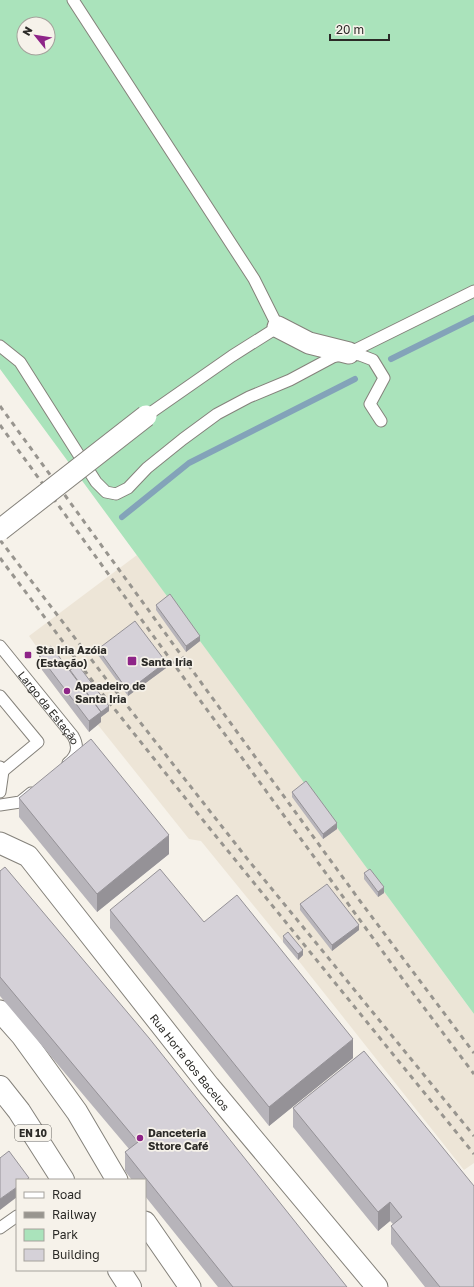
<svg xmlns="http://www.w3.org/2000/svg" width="474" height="1287" font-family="'Golos Text',sans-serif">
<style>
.built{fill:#ede5d7}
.green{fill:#aae3bb;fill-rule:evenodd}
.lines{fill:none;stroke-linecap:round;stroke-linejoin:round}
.stream{stroke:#83a3b9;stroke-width:6}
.lane-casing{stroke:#85827b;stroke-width:13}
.street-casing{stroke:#85827b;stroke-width:23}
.primary-casing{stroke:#85827b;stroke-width:24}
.lane{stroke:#fff;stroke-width:11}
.street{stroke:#fff;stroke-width:21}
.primary{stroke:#fff;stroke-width:22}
.rail{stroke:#98958f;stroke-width:3;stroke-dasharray:5 5;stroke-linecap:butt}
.street-bridge-casing{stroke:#85827b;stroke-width:23;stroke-linecap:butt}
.street-bridge{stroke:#fff;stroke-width:21}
.wall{fill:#b7b4ba}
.shaded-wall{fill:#959297}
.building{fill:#d5d1d8;stroke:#959297}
.poi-dot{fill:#8e2488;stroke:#f6f2ea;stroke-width:1.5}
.labels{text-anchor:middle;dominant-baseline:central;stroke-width:3.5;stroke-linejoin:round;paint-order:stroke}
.shield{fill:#f6f2ea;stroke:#686662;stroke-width:1}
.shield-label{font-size:10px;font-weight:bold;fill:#2b2a27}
.poi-label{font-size:11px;font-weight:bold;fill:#2b2a27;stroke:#f6f2ea;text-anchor:start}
.street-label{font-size:11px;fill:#2b2a27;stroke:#f6f2ea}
</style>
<rect width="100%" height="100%" fill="#f6f2ea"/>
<!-- built -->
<path class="built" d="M137,555L474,1014V1163L464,1170L298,960L201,841L189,839L98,725L89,732L39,666L46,660L29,636Z"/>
<!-- green -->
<path class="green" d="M0,0H474V1014L0,369ZM24,24H48V48H24Z"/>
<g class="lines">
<!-- stream -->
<path class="stream" d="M391,359L474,318
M122,517L189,463L355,379"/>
<!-- lane casing -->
<g class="lane-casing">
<g id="lane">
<path d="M73,0L254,279L278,327L232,356L146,416"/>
<path d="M0,346L20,362L96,482L106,492L116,494L128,488L147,468L183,439L217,414L249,397L290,380L333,357L349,353L360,355L373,360L384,378L370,404L381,421"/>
<path d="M349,353L474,291"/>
<path id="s1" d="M0,646L73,736C79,746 77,756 68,763"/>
<path d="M0,696L38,742L3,771"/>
<path d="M0,767L3,771L0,792"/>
<path d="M0,805L20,802L31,793"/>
<path d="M0,1228L17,1216"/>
</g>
</g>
<!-- street casing -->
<g class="street-casing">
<g id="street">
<path d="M278,327L309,343L349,353"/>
<path id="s2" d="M0,843L28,856L209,1086L377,1287"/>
<path d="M0,1011L22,1036L77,1112L117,1180"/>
<path d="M145,1222L190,1287"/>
</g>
</g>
<!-- primary casing -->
<g class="primary-casing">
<path id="primary" d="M0,1087L19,1111L63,1180
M119,1270L130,1287"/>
</g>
<!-- lane -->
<use href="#lane" class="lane"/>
<!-- street -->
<use href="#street" class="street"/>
<!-- primary -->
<use href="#primary" class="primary"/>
<!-- rail -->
<path class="rail" d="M0,406L360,901L474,1053
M0,425L410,989L474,1074
M0,540L107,680L249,861L474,1136
M0,558L97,687L198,814L474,1154"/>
<!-- street-bridge casing -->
<g class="street-bridge-casing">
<path id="street-bridge" d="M0,530L146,416"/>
</g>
<!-- street-bridge -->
<use href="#street-bridge" class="street-bridge"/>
</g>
<!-- wall -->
<path class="wall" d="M156,605L200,641L186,652L156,610Z
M98,649L166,668L128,696L98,655Z
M39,655L109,711L101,717V722L89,732L39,666Z
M292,792L337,829L323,839L292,797Z
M19,798L169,854L97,912L19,817Z
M0,871L347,1287H218L145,1196V1180H132L125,1171V1152L129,1149L0,996Z
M364,873L384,893L378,897L364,879Z
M300,904L359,930L332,951L300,910Z
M110,910L204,922L353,1058L269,1126L110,928Z
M283,936L303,955L298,960L283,942Z
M364,1051L474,1287H425L391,1244V1226L393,1224L390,1221L378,1231L293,1127V1108Z"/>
<!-- shaded-wall -->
<path class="shaded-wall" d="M200,636V641L186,652V646Z
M166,662V668L128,696V691Z
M109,706V711L101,717V722L89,732V721Z
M337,823V829L323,839V834Z
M169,835V854L97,912V894Z
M384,887V893L378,897V892Z
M359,925V930L332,951V945Z
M303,950V955L298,960V954Z
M353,1039V1058L269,1126V1107Z
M17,1187V1197L0,1210V1199Z
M390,1202V1221L378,1231V1212Z"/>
<!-- building -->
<path class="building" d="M170,594L200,636L186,646L156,605Z
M135,621L166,662L128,691L98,649Z
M51,646L101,712L89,721L39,655Z
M78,665L109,706L101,712L70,670Z
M91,739L169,835L97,894L19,798Z
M306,781L337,823L323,834L292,792Z
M5,867L149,1038L347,1287H233L125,1152L138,1142L0,977V871Z
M160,869L204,922L237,895L353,1039L269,1107L110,910Z
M370,869L384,887L378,892L364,873Z
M327,884L359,925L332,945L300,904Z
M288,932L303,950L298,954L283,936Z
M364,1051L474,1186V1287H440L391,1226L402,1217L390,1202L378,1212L293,1108Z
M9,1151L29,1178L26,1180H17V1187L0,1199V1158Z"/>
<!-- markers -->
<g class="poi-dot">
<rect x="24" y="651" width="8" height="8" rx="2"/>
<rect x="127" y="656" width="10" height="10" rx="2"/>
<circle cx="67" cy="691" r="4"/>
<circle cx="140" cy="1138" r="4"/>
</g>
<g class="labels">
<!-- shield labels -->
<rect class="shield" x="15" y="1125" width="36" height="16" rx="3"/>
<g class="shield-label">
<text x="33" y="1133">EN 10</text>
</g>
<!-- poi labels -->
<g class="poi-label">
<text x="36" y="649">Sta Iria Azóia<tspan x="36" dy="13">(Estação)</tspan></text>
<text x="141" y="661">Santa Iria</text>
<text x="75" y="685">Apeadeiro de<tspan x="75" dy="13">Santa Iria</tspan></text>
<text x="148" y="1132">Danceteria<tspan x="148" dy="13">Sttore Café</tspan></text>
</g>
<!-- street labels -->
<g class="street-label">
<text stroke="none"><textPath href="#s1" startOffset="79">Largo da Estação</textPath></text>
<text stroke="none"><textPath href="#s2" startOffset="293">Rua Horta dos Bacelos</textPath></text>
</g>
</g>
<!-- legend -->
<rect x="16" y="1179" width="130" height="92" fill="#f6f2ea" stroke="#a5a29c"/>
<rect x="24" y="1192" width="20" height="6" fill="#ffffff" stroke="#a5a29c"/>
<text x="52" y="1199" font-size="12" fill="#2b2a27">Road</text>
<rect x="24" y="1212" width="20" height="6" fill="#98958f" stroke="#a5a29c"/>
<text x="52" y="1219" font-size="12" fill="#2b2a27">Railway</text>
<rect x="24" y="1229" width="20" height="12" fill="#aae3bb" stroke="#a5a29c"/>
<text x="52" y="1239" font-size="12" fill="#2b2a27">Park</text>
<rect x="24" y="1249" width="20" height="12" fill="#d5d1d8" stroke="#a5a29c"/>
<text x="52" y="1259" font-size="12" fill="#2b2a27">Building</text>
<!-- north arrow -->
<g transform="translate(36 36) rotate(300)"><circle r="19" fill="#f6f2ea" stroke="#a5a29c"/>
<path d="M0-3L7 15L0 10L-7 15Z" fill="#8e2488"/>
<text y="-6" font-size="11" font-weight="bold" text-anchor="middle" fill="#2b2a27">N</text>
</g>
<!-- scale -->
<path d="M330 34v6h59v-6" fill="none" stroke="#2b2a27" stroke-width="2"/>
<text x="336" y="34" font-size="12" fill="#2b2a27" stroke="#f6f2ea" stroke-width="3" paint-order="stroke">20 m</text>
</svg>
